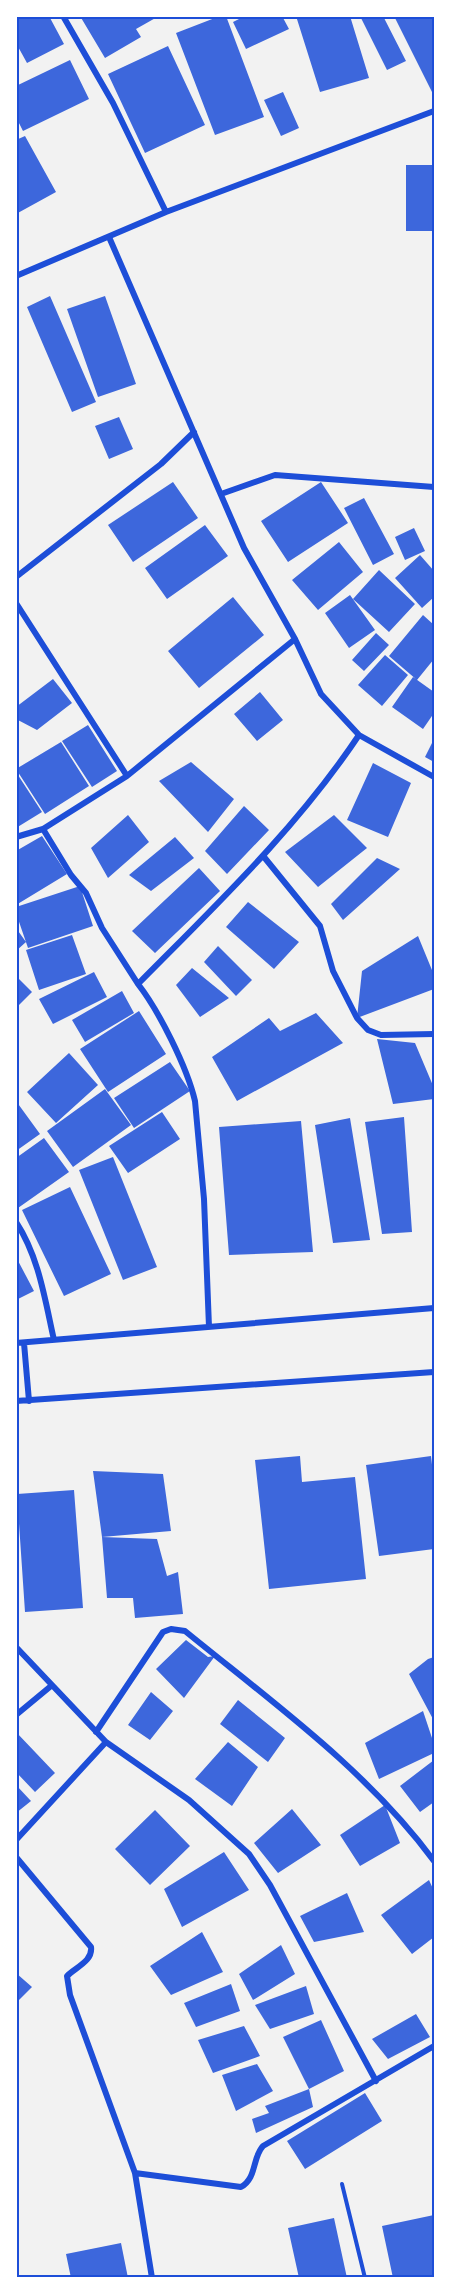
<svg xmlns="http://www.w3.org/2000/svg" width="451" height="2294" font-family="Poppins,sans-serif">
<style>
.building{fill:#3d67dc}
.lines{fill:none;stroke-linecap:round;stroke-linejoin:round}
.path{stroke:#1d4ed8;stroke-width:4}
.minor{stroke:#1d4ed8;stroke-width:6}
.neatline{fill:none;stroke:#1d4ed8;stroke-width:2}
</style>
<rect width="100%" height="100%" fill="#f2f2f2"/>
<!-- building -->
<path class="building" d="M16,16H49L64,44L27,63L16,43Z
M80,16H159L136,29L141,37L105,58Z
M220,16H226L264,117L215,135L176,33Z
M245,16H282L289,29L246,49L233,22Z
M296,16H350L369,78L320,92Z
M360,16H383L406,61L387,70Z
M394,16H434V96Z
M168,46L205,125L145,153L108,74Z
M70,60L89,99L23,131L16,117V86Z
M283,92L299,128L281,136L264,100Z
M25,136L56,192L16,214V140Z
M406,165H434V231H406Z
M50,296L96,402L72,412L27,307Z
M105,296L136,384L98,397L67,309Z
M119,417L133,449L109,459L95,426Z
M173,482L198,518L133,562L108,525Z
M321,482L348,523L288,562L261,521Z
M364,498L394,554L373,565L344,508Z
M205,525L228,556L167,599L145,568Z
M414,528L425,551L405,560L395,537Z
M339,542L363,572L318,610L292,580Z
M420,555L434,571V597L422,608L395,578Z
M379,570L415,604L389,632L353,599Z
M350,595L375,630L349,648L325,613Z
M233,597L264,635L199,688L168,651Z
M423,615L434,625V659L417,680L389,656Z
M376,633L389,645L364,671L352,660Z
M385,655L408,675L382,706L358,685Z
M413,677L434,692V713L423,729L392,707Z
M53,679L72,703L37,730L16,719V707Z
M260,692L283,720L257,741L234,714Z
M88,725L117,771L92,787L62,741Z
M434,739V762L425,757Z
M61,742L89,786L45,814L16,769Z
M191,762L234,799L208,832L159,781Z
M373,763L411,783L388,837L347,820Z
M16,772L42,812L16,828Z
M244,806L269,830L227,874L205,851Z
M128,815L149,842L108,878L91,848Z
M334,815L367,848L318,887L285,852Z
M42,836L67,874L16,905V851Z
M175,837L194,858L151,891L129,875Z
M377,858L400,869L343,920L331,904Z
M199,868L220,891L155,953L132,931Z
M80,886L93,926L28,948L16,913V907Z
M248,902L299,942L274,969L226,927Z
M16,928L26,942L16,951Z
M72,935L86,974L39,990L26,950Z
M418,936L434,975V989L357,1018L362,971Z
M218,946L252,980L236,996L204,962Z
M192,968L229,998L200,1017L176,985Z
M94,972L107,997L53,1024L39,999Z
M16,976L32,992L16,1008Z
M122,991L134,1013L85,1042L72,1020Z
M139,1011L166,1054L108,1092L80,1049Z
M316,1013L343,1043L237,1101L212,1057L269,1018L280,1031Z
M377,1039L415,1043L434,1088V1099L393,1104Z
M69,1053L98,1085L56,1123L27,1092Z
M170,1062L190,1091L134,1128L114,1098Z
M105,1089L131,1125L73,1167L47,1131Z
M16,1101L40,1134L16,1151Z
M162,1112L180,1139L128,1173L109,1146Z
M404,1117L412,1232L382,1234L365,1122Z
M350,1118L370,1240L333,1243L315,1125Z
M301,1121L313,1252L229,1255L219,1127Z
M44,1138L69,1172L18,1208L16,1158Z
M113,1157L157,1267L123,1280L79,1170Z
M70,1187L111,1274L64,1296L22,1210Z
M16,1257L34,1291L16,1300Z
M300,1456L302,1482L355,1477L366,1579L269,1589L255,1460Z
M431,1456L434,1482V1549L379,1556L366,1465Z
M93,1471L163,1474L171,1531L102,1537Z
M74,1490L83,1608L25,1612L17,1494Z
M102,1537L157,1539L167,1576L178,1572L183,1614L135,1618L133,1598H107Z
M186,1640L208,1657L215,1656L184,1698L156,1669Z
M434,1657V1721L409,1674L428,1659Z
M151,1692L173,1711L150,1740L128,1725Z
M238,1700L285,1738L268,1762L220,1724Z
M423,1711L434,1744V1753L379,1779L365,1743Z
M16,1732L55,1773L35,1792L16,1772Z
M228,1742L258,1767L232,1806L195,1779Z
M434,1760V1802L420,1812L400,1786Z
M16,1785L31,1801L16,1813Z
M385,1805L400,1843L360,1866L340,1835Z
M292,1809L321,1845L278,1873L254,1843Z
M155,1810L190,1846L150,1885L115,1849Z
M224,1852L249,1890L182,1927L164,1889Z
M429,1880L434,1891V1937L412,1954L381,1915Z
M347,1893L364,1932L314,1942L300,1916Z
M202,1932L223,1972L171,1995L150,1966Z
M281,1945L295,1974L253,2000L239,1974Z
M16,1973L32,1987L16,2003Z
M231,1984L240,2011L196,2027L184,2003Z
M306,1986L314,2014L270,2029L255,2005Z
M416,2014L430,2037L388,2059L372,2039Z
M321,2020L344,2071L309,2089L283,2037Z
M244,2026L260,2056L213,2073L198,2040Z
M257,2064L273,2091L236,2111L222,2075Z
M309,2089L313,2107L256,2133L252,2119L269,2113L265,2106Z
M365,2093L382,2121L305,2169L287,2141Z
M434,2215V2278H393L382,2226Z
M334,2218L347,2278H299L288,2228Z
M121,2243L128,2278H71L66,2254Z"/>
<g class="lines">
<!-- path -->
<path class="path" d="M342,2184L365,2278"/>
<!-- minor -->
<path class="minor" d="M63,16L113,103L166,212
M109,237L244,548L295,639L321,694L359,735L434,777
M16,276L166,212L434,111
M221,494L275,475L434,487
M16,577L161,464L194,432
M16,603L127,776
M43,829L71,875L86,893L102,928L138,984
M16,837L43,829L127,776L295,639
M264,857L320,926L333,971L357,1018L368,1030L381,1035L434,1034
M16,1222C39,1257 45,1300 54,1340
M209,1327L204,1199L195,1101C187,1067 159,1011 138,984C216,905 297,828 359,735
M16,1343L434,1308
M24,1343L29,1401
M16,1401L434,1372
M16,1647L106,1742
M16,1715L51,1686
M96,1732L163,1632L171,1629L185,1631C272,1702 367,1770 434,1861
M16,1840L106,1742L189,1800L249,1854L270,1885L376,2081
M16,1857L91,1947C93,1961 76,1967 67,1976L70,1995L135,2173L152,2278
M135,2173L241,2187C257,2178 252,2158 263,2146L434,2046"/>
</g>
<!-- border -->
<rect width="451" height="2294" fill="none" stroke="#ffffff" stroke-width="36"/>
<rect x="18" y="18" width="415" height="2258" class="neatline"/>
</svg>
